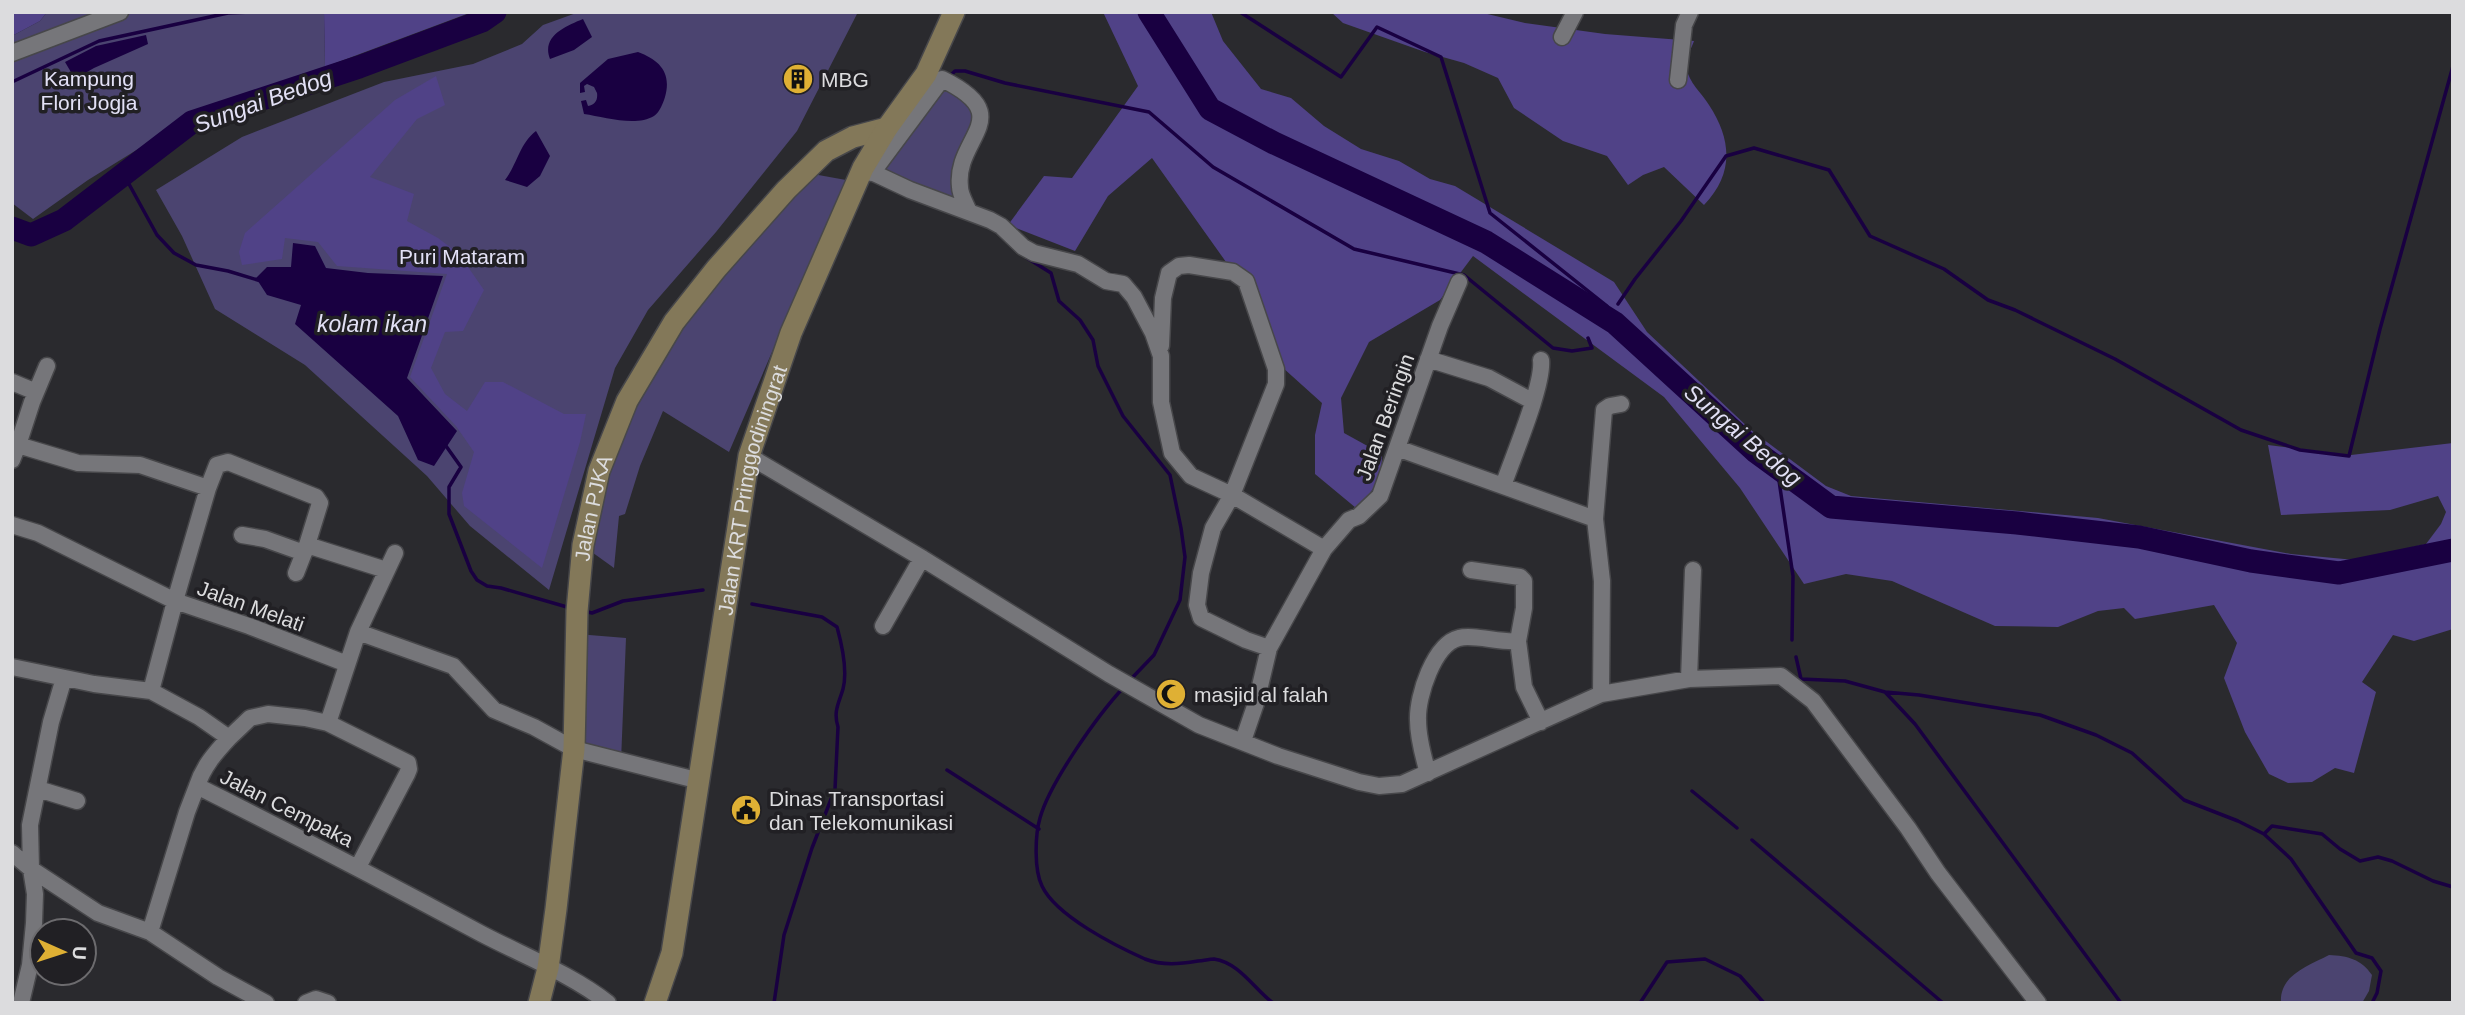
<svg xmlns="http://www.w3.org/2000/svg" width="2465" height="1015" font-family="Arial,sans-serif">
<style>
.green{fill:#4b4470}
.forest{fill:#504287}
.water{fill:#190041}
.lines{fill:none;stroke-linecap:round;stroke-linejoin:round}
.stream{stroke:#190041;stroke-width:3.5}
.river{stroke:#190041;stroke-width:23}
.street-casing{stroke:#47474a;stroke-width:19}
.secondary-casing{stroke:#47474a;stroke-width:24}
.street{stroke:#76767a;stroke-width:16}
.secondary{stroke:#837859;stroke-width:21}
.labels{text-anchor:middle;dominant-baseline:central;stroke-width:7;stroke-linejoin:round;paint-order:stroke}
.park-label{font-size:21px;fill:#e3e1f6;stroke:#212024}
.poi-label{font-size:21px;fill:#dcdcde;stroke:#212024;text-anchor:start}
.street-label{font-size:21px;fill:#dcdcde;stroke:#212024}
.water-label{font-size:23px;font-style:italic;fill:#e2e0f5;stroke:#212024}
</style>
<rect width="100%" height="100%" fill="#2a2a2e"/>
<!-- green -->
<path class="green" d="M47,12H324L325,67L198,112L88,180L33,219L12,203V36L40,21Z
M579,12H858L797,131L716,232L648,310L615,368L549,590L470,526L427,476L305,365L215,309L182,236L156,190L242,137L384,82L473,64L522,44L543,25Z
M940,82L978,110L966,156L969,212L875,174Z
M813,174L846,180L729,452L663,411L640,466L625,514L619,516L614,568L589,550L604,481L626,421L651,374L723,272Z
M577,634L626,638L621,761L574,749Z
M2329,955C2348,956 2361,959 2372,975L2369,991L2362,1003H2281C2279,975 2308,966 2329,955Z"/>
<!-- forest -->
<path class="forest" d="M12,12H47L40,21L12,36Z
M324,12H472L325,67Z
M1103,12H1211L1223,41L1261,89L1291,98L1324,126L1361,149L1399,161L1430,179L1455,186L1614,282L1647,332L1751,430L1826,486L1851,496L2098,518L2291,554L2355,560L2426,544L2441,524L2446,512L2438,496L2390,510L2281,515L2268,445L2351,455L2453,443V629L2414,641L2393,635L2362,682L2376,692L2354,773L2335,768L2312,782L2288,783L2269,774L2245,732L2224,678L2237,643L2214,605L2135,619L2124,608L2098,611L2058,627L1995,626L1892,581L1846,574L1804,584L1740,488L1664,397L1473,256L1440,300L1369,342L1341,398L1344,433L1382,454C1382,481 1374,490 1356,508L1315,474V435L1322,403L1282,367L1268,321L1152,158L1108,196L1075,251L1008,225L1044,176L1072,178L1138,86Z
M1331,12H1479L1525,23L1605,34L1694,41C1691,49 1685,60 1686,67C1689,83 1701,92 1709,105C1732,140 1734,174 1704,205L1664,167L1643,175L1628,185L1607,156L1563,141L1514,108L1498,78L1464,63L1425,52L1343,23Z
M436,76L445,105L417,119L370,177L414,194L407,221L438,238L459,254L484,290L463,331L445,332L431,368L445,394L467,411L485,382H503L564,414H586L580,442L542,568L464,506L462,493L474,452L456,426L410,377L447,274L337,266L318,242L285,238L282,259L242,265L239,252L245,233L395,100Z"/>
<!-- water -->
<path class="water" d="M583,19L592,37L574,50L550,59C541,36 566,26 583,19Z
M146,35L148,44L94,68L75,79L65,62L96,46Z
M638,52C659,60 672,72 665,97C663,103 660,112 654,116C636,127 604,117 584,114L581,101L586,100L588,106C595,105 598,100 597,93L594,87L587,84L584,86L585,92L580,93V83L608,59Z
M536,131L550,156L540,176L527,187L505,180C517,165 519,144 536,131Z
M293,243L315,246L326,268L368,273L443,276L407,378L457,431L434,466L418,460L398,416L295,324L301,305L267,295L256,278L267,267H291Z"/>
<g class="lines">
<!-- stream -->
<path class="stream" d="M1240,12L1341,77L1377,27L1441,57L1490,213L1607,306
M950,76L955,71H965L1005,83L1149,112L1213,167L1354,249L1464,275L1553,348L1572,351L1592,348L1588,338
M12,82L99,41L228,13L251,12
M124,175L157,235L174,253L196,265L228,271L261,281
M1027,258L1051,273L1059,301L1080,320L1093,340L1098,366L1123,416L1170,475L1181,528L1185,557L1180,600L1154,655L1131,679
M1618,304L1635,279L1681,221L1726,156L1754,148L1829,170L1870,236L1944,269L1988,300L2015,310L2115,359L2241,430L2300,450L2349,456L2380,329L2453,66
M446,446L461,467L449,487V514L471,571L477,580L487,586L501,588L567,607
M1777,467L1793,576L1792,640
M752,604L822,617L837,627C842,645 848,670 843,689C839,703 833,711 838,727L835,789L812,848L784,935L774,1003
M588,612L592,613L623,601L703,590
M1796,657L1801,679L1845,681L1885,692L1915,724L2121,1003
M1123,688C1098,715 1050,782 1040,818C1035,835 1034,870 1042,886C1056,916 1116,946 1145,959C1163,966 1180,964 1198,961C1203,961 1209,959 1214,959C1240,963 1254,989 1273,1003
M1885,692L1919,695L2040,715L2096,735L2132,753L2184,800L2238,821L2264,834L2291,859L2356,953L2372,958L2381,971L2377,993L2373,1001
M947,770L1039,829
M1692,791L1737,828
M2264,834L2272,826L2322,834L2340,849L2360,861L2378,857L2392,861L2433,881L2453,887
M1752,840L1943,1003
M1640,1003L1667,962L1705,959L1740,976L1764,1003"/>
<!-- river -->
<path class="river" d="M1149,12L1210,109L1274,143L1486,242L1615,323L1756,452L1831,507L2017,523L2139,537L2251,561L2339,573L2453,550
M12,228L31,235L64,220L192,122L359,67L482,21L495,12"/>
<!-- street casing -->
<g class="street-casing">
<path id="street" d="M1562,37L1575,12
M12,53L120,12
M1678,80L1684,25L1690,12
M863,168L910,190L990,220L1001,226L1023,247L1034,253L1078,264L1106,281L1123,284L1134,297L1153,333L1161,356V402L1172,453L1191,476L1232,495L1324,549
M872,173L942,79C1020,117 954,137 960,187C960,195 966,204 969,212
M1161,346L1163,298L1169,273L1179,266L1189,265L1233,272L1246,281L1276,369V384L1232,495L1213,528L1201,573L1197,605L1201,618L1246,640L1269,648
M1428,359L1489,378L1532,401
M12,382L36,392
M12,442L18,445L32,402L47,366
M1397,448L1595,519L1602,581L1601,694
M749,456L920,557L1109,674L1199,725L1278,756L1359,782L1379,786L1402,784L1601,694L1689,679L1781,676L1813,701L1908,828L1938,873L2038,1003
M12,460L18,445L78,463L140,465L208,488L175,601L249,626L347,664
M1503,486C1512,459 1544,385 1541,360
M208,488L217,465L228,462L316,497L320,503L307,545L386,570
M1595,519L1604,410L1610,406L1621,404
M12,525L38,533L175,601L151,691L199,717L229,738C215,753 203,767 197,786C293,834 387,883 482,934C524,956 571,974 608,1003
M242,535L265,539L304,553
M1471,570L1520,577L1524,581V608L1518,641
M296,573L307,545
M883,626L922,558
M358,632L395,553
M12,667L94,684L151,691
M1689,679L1693,570
M328,723L358,632L453,666L494,710L534,727L574,749L700,781
M229,738L250,718L268,714L305,718L328,723L408,763L409,769L407,774L358,867
M1243,741L1256,703L1269,648L1324,549L1349,520L1359,516L1380,496L1440,326L1459,282
M1428,773C1423,756 1418,738 1418,720C1417,696 1434,644 1459,638C1473,634 1501,643 1518,641L1524,687L1541,722
M38,789L77,801
M12,853L31,869L98,913L150,932L218,977L266,1003
M150,932L187,812L197,786
M21,1003L30,965L34,923L35,894L31,869L30,825L51,722L64,678
M306,1003L316,999L328,1003"/>
</g>
<!-- secondary casing -->
<g class="secondary-casing">
<g id="secondary">
<path id="s1" d="M539,1003L548,968L556,909L574,749L577,611L583,545L599,471L627,401L674,322L716,269L786,190L826,151L853,137L887,128"/>
<path id="s2" d="M655,1003L672,953L749,456L791,333L863,168L887,128L926,74L954,12"/>
</g>
</g>
<!-- street -->
<use href="#street" class="street"/>
<!-- secondary -->
<use href="#secondary" class="secondary"/>
</g>
<!-- icons -->
<defs>
<g id="building-disc" transform="scale(1.575)"><circle r="9.5" fill="#dfb034" stroke="#212024"/><path d="M-4-6H4V6H1V3H-1V6H-4ZM-2.5-4.3h1.7v1.8h-1.7ZM.8-4.3h1.7v1.8H.8ZM-2.5-1h1.7V.8h-1.7ZM.8-1h1.7V.8H.8Z" fill="#111"/></g>
<g id="mosque-disc" transform="scale(1.575)"><circle r="9.5" fill="#dfb034" stroke="#212024"/><path d="M3.5-4.9A6 6 0 1 0 3.5 4.9A5 5 0 1 1 3.5-4.9Z" fill="#111"/></g>
<g id="civic-disc" transform="scale(1.575)"><circle r="9.5" fill="#dfb034" stroke="#212024"/><path d="M-.6-6.5H3V-4.5H.6V-3L4-1V1h2V6H-6V1h2V-1L-.6-3ZM-1.2 2.5V6h2.4V2.5Z" fill="#111"/></g>
</defs>
<g fill-rule="evenodd">
<use href="#building-disc" x="798" y="79"/>
<use href="#mosque-disc" x="1171" y="694"/>
<use href="#civic-disc" x="746" y="810"/>
</g>
<g class="labels">
<!-- park labels -->
<g class="park-label">
<text x="89" y="78">Kampung<tspan x="89" dy="24">Flori Jogja</tspan></text>
<text x="462" y="256">Puri Mataram</text>
</g>
<!-- poi labels -->
<g class="poi-label">
<text x="821" y="79">MBG</text>
<text x="1194" y="694">masjid al falah</text>
<text x="769" y="798">Dinas Transportasi<tspan x="769" dy="24">dan Telekomunikasi</tspan></text>
</g>
<!-- street labels -->
<g class="street-label">
<text transform="translate(1385 417) rotate(-70)">Jalan Beringin</text>
<text stroke="none"><textPath href="#s2" startOffset="523">Jalan KRT Pringgodiningrat</textPath></text>
<text stroke="none"><textPath href="#s1" startOffset="499">Jalan PJKA</textPath></text>
<text transform="translate(251 606) rotate(20)">Jalan Melati</text>
<text transform="translate(287 808) rotate(27)">Jalan Cempaka</text>
</g>
<!-- water labels -->
<g class="water-label">
<text transform="translate(263 101) rotate(-20)">Sungai Bedog</text>
<text x="372" y="324">kolam ikan</text>
<text transform="translate(1743 435) rotate(40)">Sungai Bedog</text>
</g>
</g>
<!-- border -->
<rect width="2465" height="1015" fill="none" stroke="#dcdcde" stroke-width="28"/>
<!-- north arrow -->
<g transform="translate(63 952) rotate(93)"><circle r="33" fill="#212024" stroke="#6c6b6e" stroke-width="2"/>
<path d="M0-5L12 26L0 18L-12 26Z" fill="#dfb034"/>
<text y="-10" font-size="19" font-weight="bold" text-anchor="middle" fill="#dcdcde">U</text>
</g>
</svg>
